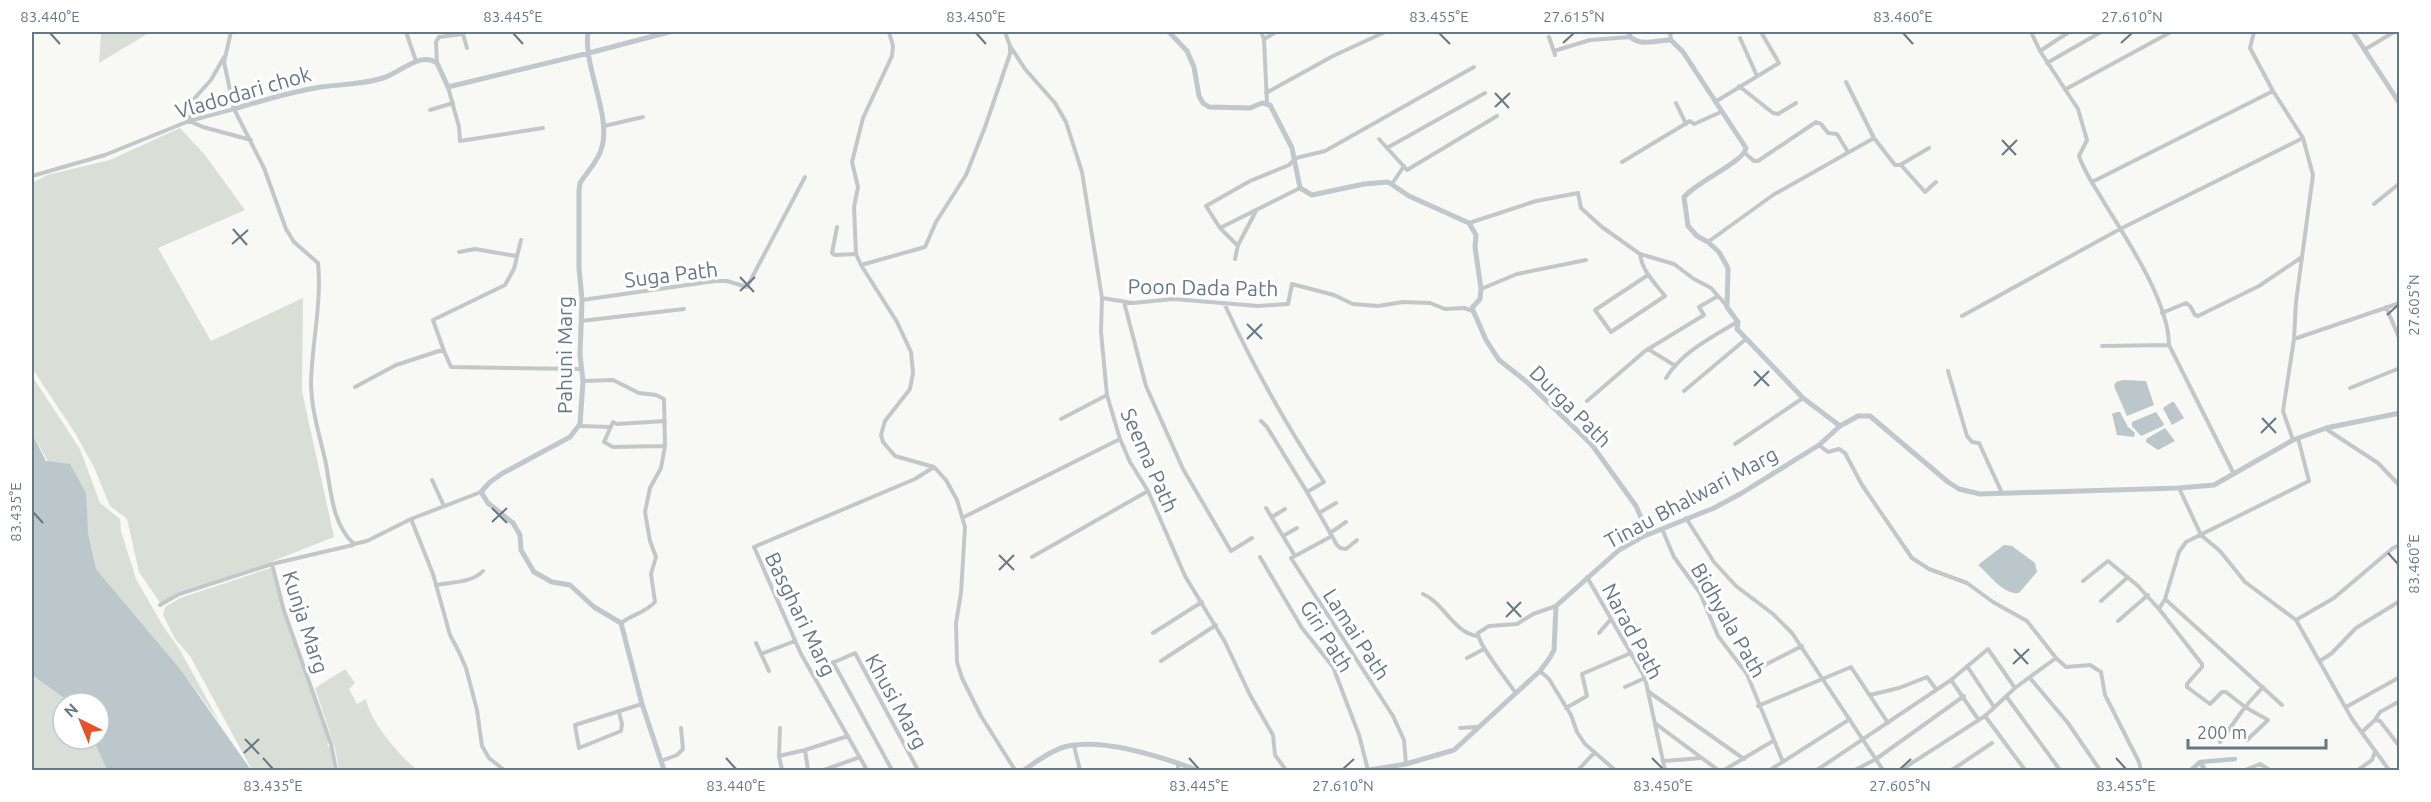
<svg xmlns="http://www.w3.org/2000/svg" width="2431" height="802" font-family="Ubuntu,sans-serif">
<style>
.green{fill:#d9dfd6}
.water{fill:#bbc7cb}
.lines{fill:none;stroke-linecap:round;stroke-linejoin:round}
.canal{stroke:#bbc7cb;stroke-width:4.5}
.street{stroke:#c3c7ca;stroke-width:4}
.secondary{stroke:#c0c8ce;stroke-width:5}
.ticks{fill:none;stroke:#667886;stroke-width:2}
.labels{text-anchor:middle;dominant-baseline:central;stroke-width:6;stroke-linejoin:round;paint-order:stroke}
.street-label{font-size:21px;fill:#667886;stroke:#fff}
.neatline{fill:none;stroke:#667886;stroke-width:2}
.ticks-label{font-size:15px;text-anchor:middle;fill:#667886}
</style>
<rect width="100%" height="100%" fill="#f8f8f5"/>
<!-- green -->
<path class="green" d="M101,32H148L147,34L99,63Z
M180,128L205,155L245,210L158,248L211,341L303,298L302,391L334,537L260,566L180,591L160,603L139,572L127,519L110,506L94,467L75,433L32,368V183L47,175L110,160Z
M32,376L80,449L100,503L120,519L121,531L136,579L163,626L180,650L220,723L181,670L96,569L88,533L32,433Z
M274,567L282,609L329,743L327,744L332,752L333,770H252L190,656L175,639L163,615L165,607L180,598Z
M345,669L355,683L349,689L357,704L366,699C370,722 400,756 417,770H339L335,748L315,688Z
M32,675L71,703H63V739H93L107,770H32Z"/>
<!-- water -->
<path class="water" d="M2123,380L2146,381L2154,405L2127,416L2114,386L2116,382Z
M2172,402H2174L2184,418L2172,425L2163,408Z
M2117,412H2120L2128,427L2135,433L2134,437L2117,435L2112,414Z
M2156,412L2164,424L2163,426L2141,436L2132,426V422Z
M2165,428L2175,441L2158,450L2146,442V439Z
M32,433L46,461L70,464L86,493L88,533L96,569L181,670L251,770H107L93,739H99V703H71L32,675Z
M2004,545L2012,546L2035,563L2037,572L2019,593C2003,595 1989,574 1978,565Z"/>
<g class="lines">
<!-- canal -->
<path class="canal" d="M2200,762L2205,770
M2191,770L2200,762L2235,759"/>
<!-- street -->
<path class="street" d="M231,32L224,62L234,109L264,168L286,229L294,242L318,263C322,301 312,344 311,382C311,408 319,434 325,459C331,488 331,523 354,544L367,541L411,519L433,574L450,635L459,652L466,668L477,710L482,746L489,758L504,770
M406,32L416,61
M889,32L893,46L892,56L863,118L852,162L858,187L854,207L856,254L861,265L897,322L911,352L913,373L910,389L885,421L881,435L883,442L895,456L934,467L946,480L957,500L965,527L961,593L956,623L957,662L962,678L981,716L1015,770
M1261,32L1264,39L1267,103
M1670,32L1671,40
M2031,32L2040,51L2078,109L2087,140L2079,156C2085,174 2096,188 2105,204C2128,241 2169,303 2169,345L2234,474
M2254,32L2250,48L2273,91L2303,138L2313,175L2296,302L2294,339L2283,411L2293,440
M1549,37L1555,55
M1740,38L1757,76
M1264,39L1276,32
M1010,46L1025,69L1055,103L1066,122L1082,172L1102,298L1101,332L1107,395L1120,439L1130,462L1148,491L1185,576L1225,642L1250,695L1273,735L1275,755L1286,770
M2364,50L2394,32
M1554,51L1590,40L1630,37
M2040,51L2069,32
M224,57L211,80L192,101L189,121L203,127L251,140
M437,63L436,42L439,37L463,34L467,48
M2047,63L2101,32
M1846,82L1874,138L1895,165H1900L1929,148
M1739,86L1773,113L1778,114L1796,103
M448,87L459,127L460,141L543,128
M2066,89L2171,32
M1266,93L1333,56L1385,32
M1715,102L1779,63L1761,32
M1676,103L1686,124
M430,110L453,103
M604,126L643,117
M1379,139L1407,170L1497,116
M1387,148L1485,93
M1745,153L1754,161H1758L1816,122L1821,124L1828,133L1837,134L1848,152
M1622,162L1690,121L1694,124L1721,112
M1901,165L1925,192L1936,182
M32,176L105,155L189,121L234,109
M2092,182L2273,91
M1392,184L1404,166
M1300,188L1220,228L1206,206L1250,181L1289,165L1296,158L1325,151L1474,67
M2374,204L2400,183
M1469,223L1536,201L1578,193L1581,208L1602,227L1640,254L1674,264L1694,279L1711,288L1727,306
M837,227L832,253L835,255L856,254
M1220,228L1238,246
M1708,242L1773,195L1874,138
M459,252L475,249L516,256
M1640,254C1642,271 1655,283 1665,296L1611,332L1595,310L1648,275
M1235,259L1238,245L1256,211
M861,265L925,247L936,222L966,175L985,127L1010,54V46L1005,32
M1481,289L1517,274L1586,260
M1102,298L1133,303L1173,299L1258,306L1288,304L1292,284L1334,295L1353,304L1378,306L1403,302L1430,303L1445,309L1464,308L1473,311
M582,300L715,281H727L747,287L805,177
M1124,302L1146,386L1183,469L1231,551L1252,538
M1224,303C1253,366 1286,425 1324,482L1307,492L1337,545L1340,548L1346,549L1357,540
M2386,307L2400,340
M2162,313L2186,303L2190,306L2195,315L2198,316L2259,286L2302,257
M1962,316L2120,229L2303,138
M581,321L684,309
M2294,339L2400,303
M2102,346L2169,345
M1648,349L1674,365
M444,351L433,320L505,285L514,269L521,240
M1948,371L1967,436L1972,442L1979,443L2002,493
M1666,378C1682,352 1712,337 1737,322
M583,381L613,380L639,393L656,395L664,399L665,446L661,468L650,488L645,512L650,541L656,557L651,574L655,602C646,612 632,615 621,623
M355,387L396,365L439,351H444L451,367L581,369
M2350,388L2400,368
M1684,391L1746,339
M1587,401L1645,351L1704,315L1699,307L1718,296
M1061,419L1107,395
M665,421L617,424L613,422L604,442L613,447L665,446
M1261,421L1267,427L1307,492
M580,426L610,427
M2326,429L2378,463L2400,486
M1735,444L1803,398
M1819,445L1828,452L1839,449L1845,453L1862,485L1912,558L1929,569L1967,583L1993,602L2027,621L2056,658L2066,667L2090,665L2101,672L2105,695L2139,762L2141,770
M432,480L444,506
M2179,488L2201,535L2220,551L2245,582L2296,620L2352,719L2389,770
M1266,508L1295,556L1332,536
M1319,513L1336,503
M964,517L1120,439
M1272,517L1285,509
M1686,518L1714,562L1736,586L1773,614L1792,633L1883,770
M411,519L481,492
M1662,529L1674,557L1700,593L1718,636L1747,674L1783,762
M1330,533L1346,522
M1283,536L1297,528
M1295,556L1291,558L1393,716L1404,740L1406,764
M1032,557L1148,491
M1260,557L1302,628L1333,667L1359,735L1368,770
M272,564L284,611L331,744L336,770
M1587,577L1645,678L1665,770
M2083,581L2108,561L2137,585L2159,609L2165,599
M436,585C450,582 472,583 483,571
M1423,594C1444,603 1453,632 1477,636
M2101,601L2128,577
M160,605L179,594L272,564L353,545
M2159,609L2202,664V667L2187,684V687L2210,704L2222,692H2226L2245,707L2268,720L2247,740
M2296,620L2334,598L2393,548L2400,545
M2118,621L2148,595
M1153,633L1202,602
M1599,633L1611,619
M756,643L769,671
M761,654L795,641
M1467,658L1484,649
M1161,661L1216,625
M2320,661L2332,653L2356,628L2400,601
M833,662L892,770
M1967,666L1994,707
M1540,671L1549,679L1571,715L1577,732L1585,744L1615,770
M812,672L855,653L918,770
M1747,674L1802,646
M2030,678L2068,723L2100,770
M1951,680L1978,719
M1625,687L1645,678
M1515,692C1507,680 1477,643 1478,633L1489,626L1517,624L1533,614L1556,606
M1649,692L1744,759
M1870,695L1899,688L1927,677L1936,689
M2006,696L2060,770
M2282,705L2165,599L2179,552L2186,542L2309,481L2298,438
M1758,706L1851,667L1888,723
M2346,707L2400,677
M1566,708L1587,696L1582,674L1631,653
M619,712L622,724L621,731L579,748L575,725L642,704
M1985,716L2025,770
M2375,720L2380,712L2400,701
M1656,724L1718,770
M780,728L779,756L782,770
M1460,728L1477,727
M2362,732L2375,720L2380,721L2400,747
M2220,742L2245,707L2263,687
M1074,746L1080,770
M779,756L805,750
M661,761L677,755L683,749L681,728
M1664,761L1701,758
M808,770L805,750L848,736
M824,770L860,757
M867,770L801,654L754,547L915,479L934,467
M1178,770V764
M1578,770L1594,753
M1724,770L1773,741
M1770,770L1850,719
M1817,770L1951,680L1988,649L2015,688
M1855,770L1876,759L1964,696
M1901,770L1985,716L2015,688L2056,658
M1952,770L1992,743
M2245,770L2260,764L2270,770
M2358,770L2372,760L2375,752"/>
<!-- secondary -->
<path class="secondary" d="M588,32C583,66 611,114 602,147C599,160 587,172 580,183L579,190V268L582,300L580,355L583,381L580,424L570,437L503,473L490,482L481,492L488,503L513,523L520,535L521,550L534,572L552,582L570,585L594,607L621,623L642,704L664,770
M1169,32L1187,51L1194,67L1199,96L1203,103L1209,107L1250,108L1262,103L1270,105L1292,148L1300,188L1312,195L1364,184L1388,182L1409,196L1469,223L1476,235L1475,247L1481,289L1480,299L1472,308L1486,340L1499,360L1527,382L1592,445L1636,506L1648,534
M1629,32L1630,37C1643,47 1655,40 1671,40L1683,52L1746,148C1744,162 1697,181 1684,197L1688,226L1697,236L1708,242L1719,252L1728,268L1727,307L1738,322L1737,329L1803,398L1840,426
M2353,32L2400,104
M234,109C260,101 288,93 315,88C338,84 361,85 383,78C400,73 420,51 437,63L448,87L589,53L669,32
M1024,770C1036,762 1050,751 1064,747C1101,737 1162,757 1197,770
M1369,770L1406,764L1454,750L1540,671L1549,659L1554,650L1556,606L1619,550L1642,537L1714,508L1742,493L1819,445L1840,426L1858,416H1870L1948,482L1959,489L1980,494L2179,488L2214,485L2293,440L2326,428L2400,413"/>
</g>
<!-- ticks -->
<path class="ticks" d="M50,33L60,44M513,33L523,44M976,33L986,44M1439,33L1450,44M1903,33L1913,44M1563,43L1574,33M2121,43L2132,33M1495,93L1509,108M1495,107L1510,93M2002,140L2016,155M2002,155L2017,140M233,229L247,245M232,244L248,230M740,277L754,292M740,291L755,277M2387,315L2398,305M1247,324L1262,339M1247,339L1262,324M1754,371L1769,386M1754,386L1769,371M2262,418L2276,433M2261,433L2276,418M492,508L507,523M33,512L43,523M492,522L507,508M2388,553L2398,564M999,555L1014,570M999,570L1014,555M1507,602L1521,617M1506,617L1521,602M2014,649L2028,664M2013,664L2029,649M245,739L259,754M244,753L259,739M263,758L273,769M726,758L736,769M1189,758L1199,769M1652,758L1663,769M2116,758L2126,769M1343,769L1354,759M1900,769L1911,759"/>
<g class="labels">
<!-- street labels -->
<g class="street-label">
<text transform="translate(243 92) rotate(-16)">Vladodari chok</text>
<text transform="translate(671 274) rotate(-7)">Suga Path</text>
<text transform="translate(1203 287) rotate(1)">Poon Dada Path</text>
<text transform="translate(564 355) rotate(-90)">Pahuni Marg</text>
<text transform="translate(1571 406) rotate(45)">Durga Path</text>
<text transform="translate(1150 460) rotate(66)">Seema Path</text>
<text transform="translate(1691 497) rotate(-28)">Tinau Bhalwari Marg</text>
<text transform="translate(801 614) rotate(64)">Basghari Marg</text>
<text transform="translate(1729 620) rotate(60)">Bidhyala Path</text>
<text transform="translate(306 622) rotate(72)">Kunja Marg</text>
<text transform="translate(1633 631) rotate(62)">Narad Path</text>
<text transform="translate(1357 634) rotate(57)">Lamai Path</text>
<text transform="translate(1327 636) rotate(58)">Giri Path</text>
<text transform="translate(897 701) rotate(61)">Khusi Marg</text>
</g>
</g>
<!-- border -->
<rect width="2431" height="802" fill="none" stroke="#ffffff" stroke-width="66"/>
<!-- north arrow -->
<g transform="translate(81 721) rotate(317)"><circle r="28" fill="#ffffff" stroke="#c2c9cf" stroke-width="1.5"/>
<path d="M0-4.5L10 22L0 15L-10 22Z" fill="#e45328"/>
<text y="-9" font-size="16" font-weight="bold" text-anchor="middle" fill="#667886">N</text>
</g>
<!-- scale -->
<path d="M2188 739v9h138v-9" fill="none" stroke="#667886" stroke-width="3"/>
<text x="2197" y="739" font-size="18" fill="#667886" stroke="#ffffff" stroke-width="4.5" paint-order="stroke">200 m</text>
<rect x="33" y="33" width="2365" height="736" class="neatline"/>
<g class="ticks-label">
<text x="50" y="22">83.440°E</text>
<text x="513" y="22">83.445°E</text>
<text x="976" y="22">83.450°E</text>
<text x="1439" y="22">83.455°E</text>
<text x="1574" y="22">27.615°N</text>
<text x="1903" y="22">83.460°E</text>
<text x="2132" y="22">27.610°N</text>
<text transform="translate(2414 305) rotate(-90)" y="5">27.605°N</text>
<text transform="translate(16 512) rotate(-90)" y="5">83.435°E</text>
<text transform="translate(2414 564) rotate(-90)" y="5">83.460°E</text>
<text x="273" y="791">83.435°E</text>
<text x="736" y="791">83.440°E</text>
<text x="1199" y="791">83.445°E</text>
<text x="1343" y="791">27.610°N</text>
<text x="1663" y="791">83.450°E</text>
<text x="1900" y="791">27.605°N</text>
<text x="2126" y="791">83.455°E</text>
</g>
</svg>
